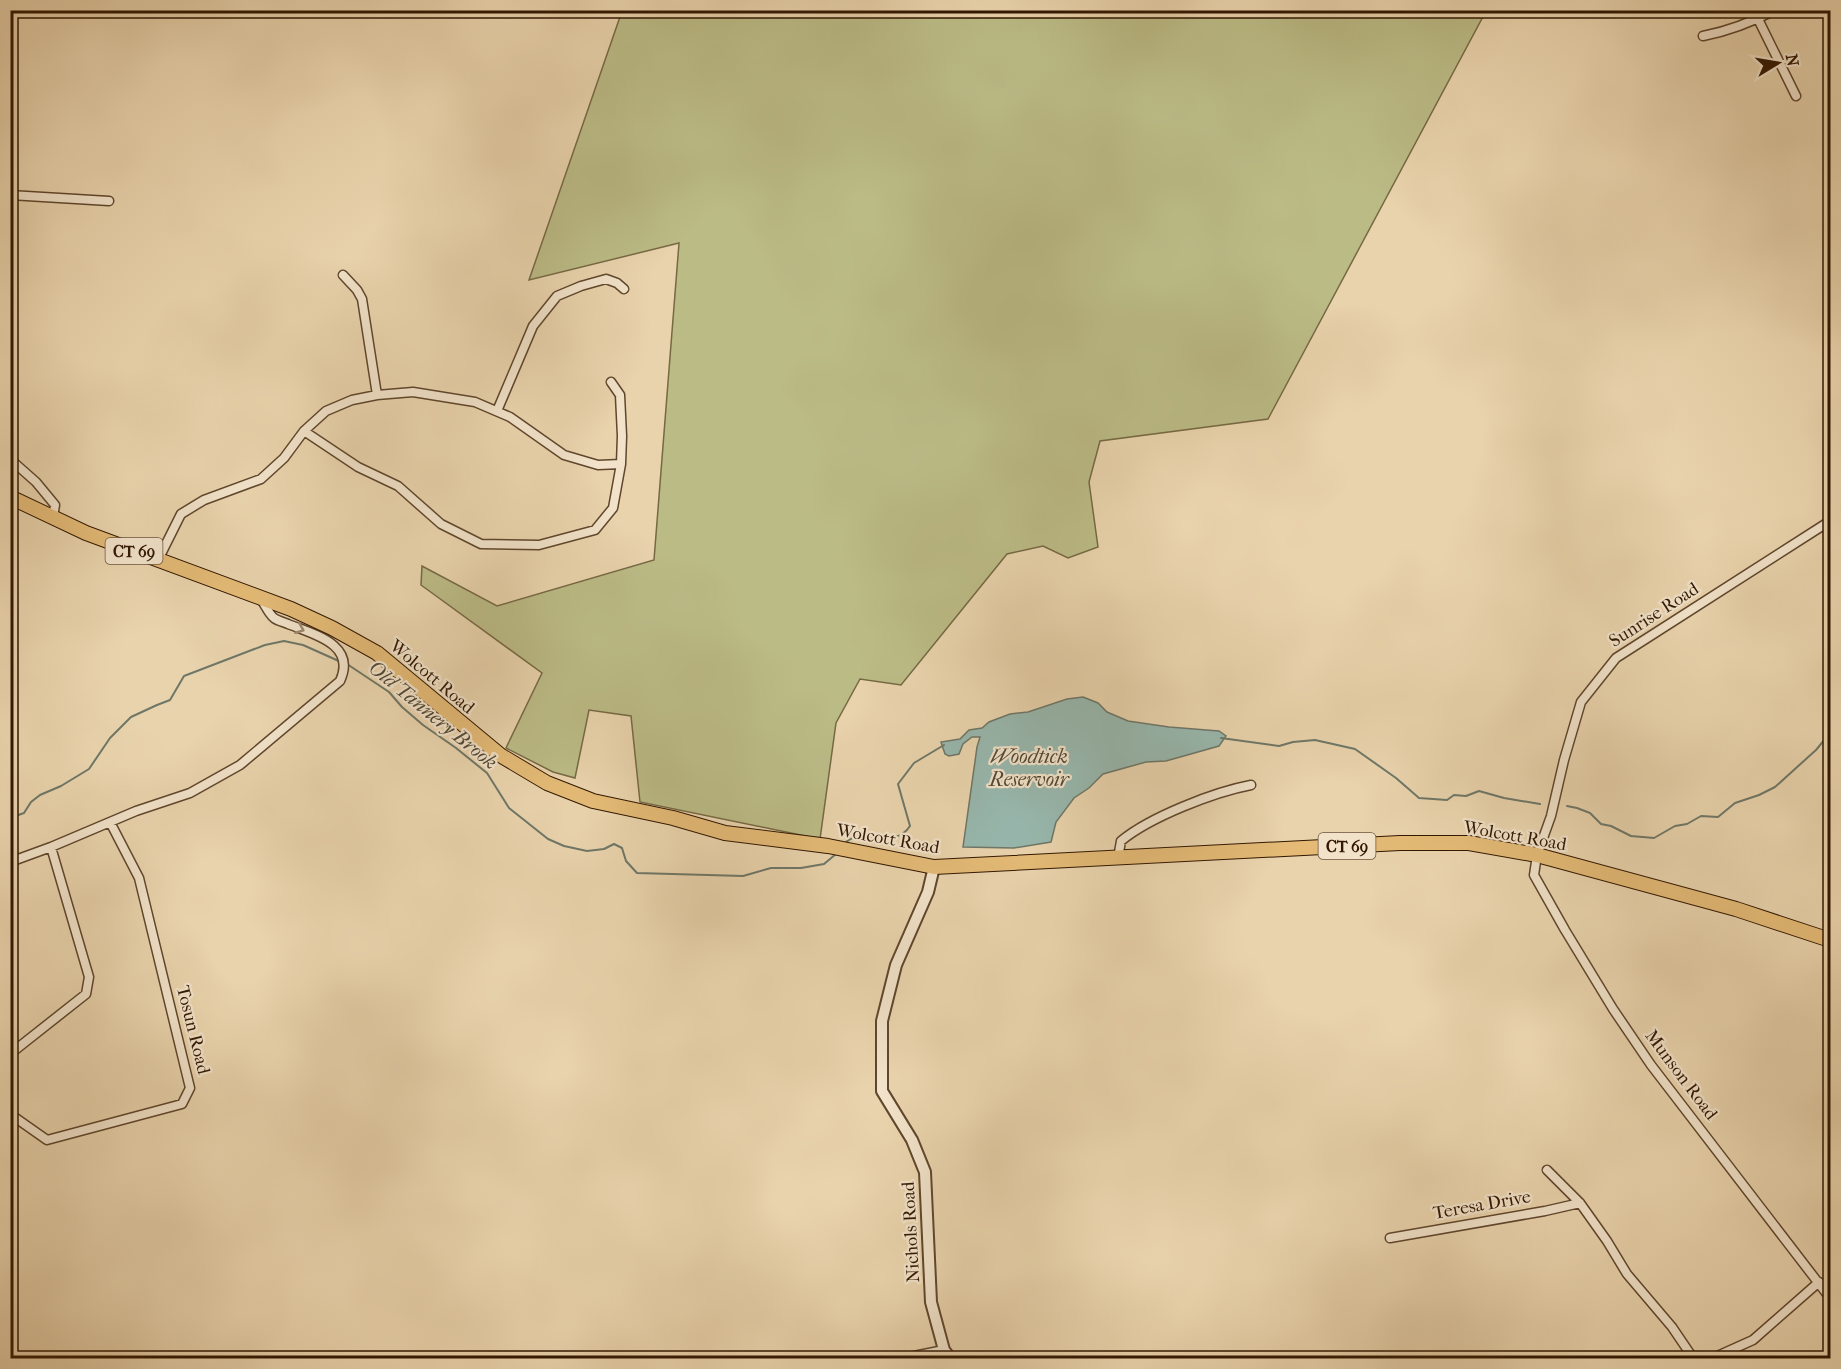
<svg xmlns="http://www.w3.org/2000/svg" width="1841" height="1369" font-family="'IM FELL French Canon',serif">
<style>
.green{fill:#bbbb86;stroke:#766944;stroke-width:1.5}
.water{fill:#97b7ad;stroke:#6e7768;stroke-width:1.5}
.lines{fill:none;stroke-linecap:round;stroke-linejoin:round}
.stream{stroke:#6e7768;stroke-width:2}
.minor-casing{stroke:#5f462c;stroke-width:11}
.tertiary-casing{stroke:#5f462c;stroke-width:14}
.primary-casing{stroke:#311701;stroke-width:16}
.minor{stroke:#f1e2c9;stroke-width:8}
.tertiary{stroke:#f1e2c9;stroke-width:10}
.primary{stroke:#e4ba76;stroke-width:14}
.oneway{stroke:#9b876f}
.labels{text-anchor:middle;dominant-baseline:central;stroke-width:4.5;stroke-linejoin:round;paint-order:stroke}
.shield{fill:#f1e2c9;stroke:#6b543d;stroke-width:1.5}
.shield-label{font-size:16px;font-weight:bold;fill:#311701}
.street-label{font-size:18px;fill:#311701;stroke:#f1e2c9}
.water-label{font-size:20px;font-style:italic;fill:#504735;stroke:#f1e2c9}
</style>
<rect width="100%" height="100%" fill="#e9d3ac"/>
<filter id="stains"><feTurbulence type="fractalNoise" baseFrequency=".00333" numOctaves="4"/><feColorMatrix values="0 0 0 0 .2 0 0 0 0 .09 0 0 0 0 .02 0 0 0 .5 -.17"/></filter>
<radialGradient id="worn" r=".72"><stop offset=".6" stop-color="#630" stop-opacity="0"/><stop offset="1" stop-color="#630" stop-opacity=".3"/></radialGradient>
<!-- green -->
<path class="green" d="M622,11H1486L1268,419L1100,441L1089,482L1098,547L1068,558L1043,546L1007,554L901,685L860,679L836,723L820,839L640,802L631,716L589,710L575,778L553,772L506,748L542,673L421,585L422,566L497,606L654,560L679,243L529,280Z"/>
<!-- water -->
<path class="water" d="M1083,697L1098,703L1107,712L1128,721L1169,727L1219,731L1226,736L1219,746L1166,761L1146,762L1103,774L1089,788L1074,798L1056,822L1051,842L1014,848L963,847L977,747L980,737H972L963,744L959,754L949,756L945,754L941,742L960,739L969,730L982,728L989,722L1010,714L1028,712L1067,699Z"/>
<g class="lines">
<!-- stream -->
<path class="stream" d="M347,664L389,692L402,707L423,725L456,748L487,773L509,808L548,839L564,846L587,851L604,849L614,844L622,848L626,861L637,873L743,876L771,868H801L824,864L836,854
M1221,738L1279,746L1293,742L1315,740L1355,749L1396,778L1419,798L1447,800L1454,795L1466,796L1479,791L1504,798L1540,804
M1567,806L1577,808L1590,813L1601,824L1611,826L1631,836L1654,838L1675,826L1687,824L1701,816L1718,817L1735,803L1759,795L1775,787L1816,750L1830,733
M10,818L24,813L31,802L40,795L61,786L89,769L110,738L131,717L157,705L170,700L184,676L265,645L284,641L303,645L341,662
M843,845C862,823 893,852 910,826L898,784L914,763L944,745"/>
<!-- minor casing -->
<g class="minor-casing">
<path id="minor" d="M1758,19L1796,96
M1703,36C1729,31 1752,22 1775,10
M10,195L109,201
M343,275L357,290L362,299L377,395
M497,411L533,326L557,296L581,286L606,279L617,283L624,289
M304,431L358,467L398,486L441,524L481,544L539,545L595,530L613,508L621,464L622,436L620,395L611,382
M10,459L36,482L55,505L53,517
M1830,521L1616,658L1581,702L1564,760L1551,816L1537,855L1534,875L1565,930L1613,1009L1651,1065L1830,1298
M158,560L181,514L204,500L261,479L284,458L304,431L326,411L352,400L377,395L413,392L475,402L510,417L564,455L598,465L621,464
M1118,858L1121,841C1150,817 1214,792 1251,785
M10,862L51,847L136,811L190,793L240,765L340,681C357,644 313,634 288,624C284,622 278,621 274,618C269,614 265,605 261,599
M10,1054L86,994L89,977L51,847
M10,1114L47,1140L182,1104L190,1088L139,878L110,822
M1547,1170L1580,1203L1607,1241L1627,1274L1672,1327L1693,1358
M1390,1238L1545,1211L1580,1203
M904,1358L944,1350
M1713,1358L1753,1340L1819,1282"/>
</g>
<!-- tertiary casing -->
<g class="tertiary-casing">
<path id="tertiary" d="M934,867L928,892L896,965L882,1021V1091L912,1140L925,1172L931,1302L944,1350L950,1358"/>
</g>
<!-- primary casing -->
<g class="primary-casing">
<path id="primary" d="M10,497L86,533L291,609L332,628L377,653L500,755L547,783L593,801L673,818L725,833L828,846L934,867L1400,843H1469L1537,855L1736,909L1830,940"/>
</g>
<!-- minor -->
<use href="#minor" class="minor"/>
<!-- tertiary -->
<use href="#tertiary" class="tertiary"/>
<!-- primary -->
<use href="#primary" class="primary"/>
</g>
<!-- one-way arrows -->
<defs><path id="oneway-chevron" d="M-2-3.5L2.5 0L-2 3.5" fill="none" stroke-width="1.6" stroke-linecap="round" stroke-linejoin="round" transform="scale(1.5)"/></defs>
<use class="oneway" href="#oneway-chevron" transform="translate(300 629) rotate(22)"/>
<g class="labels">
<!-- shield labels -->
<g class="shield">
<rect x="105.5" y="538" width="57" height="26" rx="4.5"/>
<rect x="1318.5" y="833" width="57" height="26" rx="4.5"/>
</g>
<g class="shield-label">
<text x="134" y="551">CT 69</text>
<text x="1347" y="846">CT 69</text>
</g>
<!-- street labels -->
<g class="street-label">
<text transform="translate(1654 615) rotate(-33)">Sunrise Road</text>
<text transform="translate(432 677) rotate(40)">Wolcott Road</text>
<text transform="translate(1515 836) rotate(10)">Wolcott Road</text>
<text transform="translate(888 839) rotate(10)">Wolcott Road</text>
<text transform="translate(193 1030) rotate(76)">Tosun Road</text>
<text transform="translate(1681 1075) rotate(53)">Munson Road</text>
<text transform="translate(1482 1205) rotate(-10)">Teresa Drive</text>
<text transform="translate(911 1232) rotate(-93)">Nichols Road</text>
</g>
<!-- water labels -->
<g class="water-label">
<text transform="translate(433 715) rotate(39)">Old Tannery Brook</text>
<text x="1029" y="756">Woodtick<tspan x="1029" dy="23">Reservoir</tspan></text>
</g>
</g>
<!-- margin -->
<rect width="1841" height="1369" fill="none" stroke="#e9d3ac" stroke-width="36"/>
<rect x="12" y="12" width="1817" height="1345" fill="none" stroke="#311701" stroke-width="3"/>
<rect x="18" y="18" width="1805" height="1333" fill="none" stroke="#311701" stroke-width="1.5"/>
<!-- north arrow -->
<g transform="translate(1778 63) rotate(79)" stroke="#f1e2c9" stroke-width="4.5" paint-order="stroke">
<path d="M0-4.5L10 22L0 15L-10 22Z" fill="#311701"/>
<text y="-9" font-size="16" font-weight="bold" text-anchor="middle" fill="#311701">N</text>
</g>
<rect width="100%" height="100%" filter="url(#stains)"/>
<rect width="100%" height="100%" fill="url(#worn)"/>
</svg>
